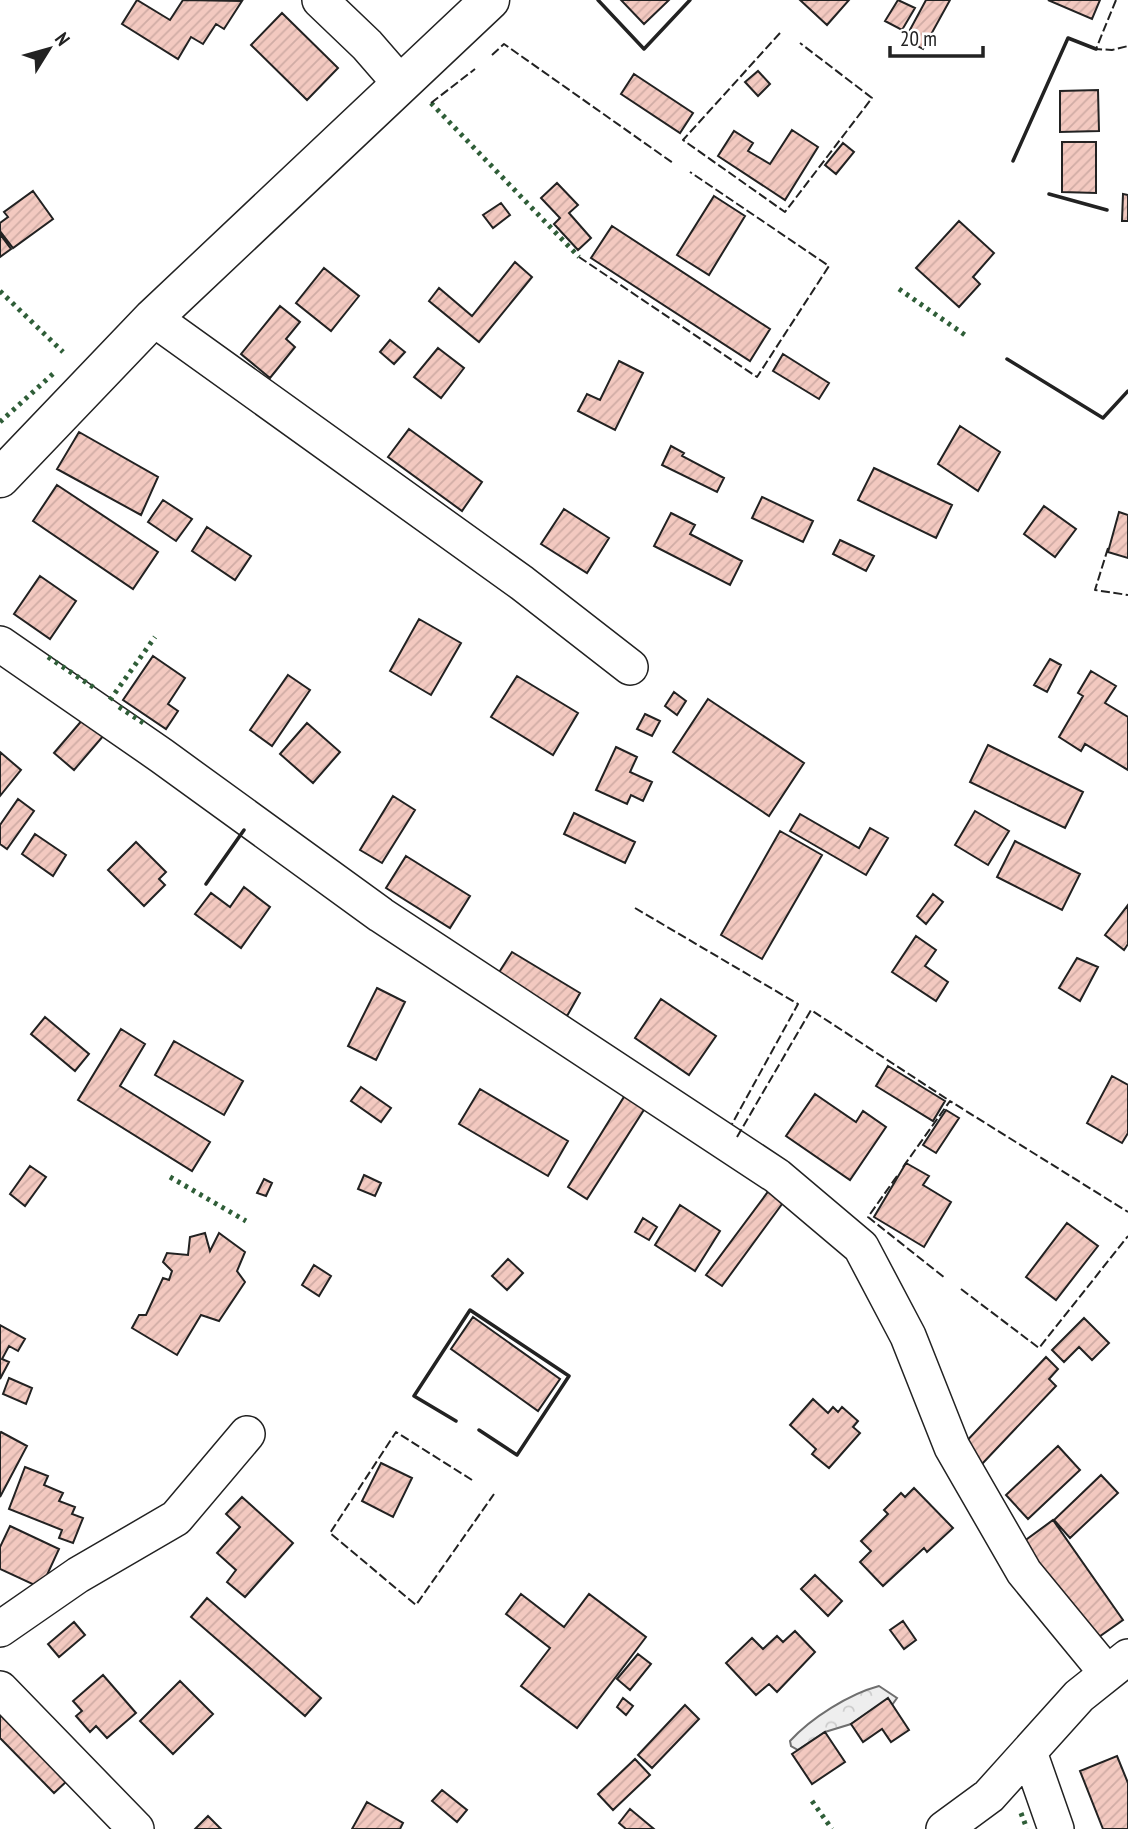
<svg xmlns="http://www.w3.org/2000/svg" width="1128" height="1829" font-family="'PT Sans Narrow',sans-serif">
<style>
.forest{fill:url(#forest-crowns);stroke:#6f6f6f;stroke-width:2}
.building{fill:url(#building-hatch);stroke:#222;stroke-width:2}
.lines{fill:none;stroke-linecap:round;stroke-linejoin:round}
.minor-casing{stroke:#222;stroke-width:38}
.major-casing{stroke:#222;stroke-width:41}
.minor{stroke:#fff;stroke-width:35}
.major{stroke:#fff;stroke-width:38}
.hedge{stroke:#2f5e38;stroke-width:5;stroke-dasharray:3.5 5;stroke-linecap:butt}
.fence{stroke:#222;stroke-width:2;stroke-dasharray:9 3.5;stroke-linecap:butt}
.wall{stroke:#222;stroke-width:3.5}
</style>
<defs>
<pattern id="forest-crowns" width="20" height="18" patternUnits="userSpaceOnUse" patternTransform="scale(1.75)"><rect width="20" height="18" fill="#eee"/><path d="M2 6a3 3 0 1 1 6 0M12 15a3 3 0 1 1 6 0" fill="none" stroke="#ccc"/></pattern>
<pattern id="building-hatch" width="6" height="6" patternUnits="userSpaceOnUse" patternTransform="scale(1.75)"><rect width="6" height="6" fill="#f3c9c0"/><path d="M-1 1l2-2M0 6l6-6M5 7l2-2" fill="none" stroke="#d0aca5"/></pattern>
</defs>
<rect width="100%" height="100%" fill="#fff"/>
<!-- forest -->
<path class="forest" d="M879,1686L897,1698L892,1705L888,1699L851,1724L825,1732L798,1750L791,1746L790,1741C811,1718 849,1694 879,1686Z"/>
<!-- building -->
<path class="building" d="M137,0L170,20L183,0L242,1L224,29L216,24L203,44L191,37L178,59L122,24Z
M621,0H669L644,24Z
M800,0H849L827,25Z
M898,0L915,8L902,30L885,21Z
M926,0H950L923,49L905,39Z
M1048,0H1100L1092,19Z
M282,13L338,68L307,100L251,45Z
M758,71L770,84L758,96L745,82Z
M634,74L693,113L680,133L621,94Z
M1098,90L1099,131L1060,132V91Z
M792,130L818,147L785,200L718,156L734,131L753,143L748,151L770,164Z
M1062,142H1096V193L1062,192Z
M843,143L854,152L836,174L825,165Z
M557,183L578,205L569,213L591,238L578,250L554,224L560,218L541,198Z
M33,191L53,219L13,248L0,231V223L8,217L4,212Z
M1123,194L1128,195V221H1122Z
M714,196L745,216L709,275L677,255Z
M501,203L510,215L493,228L483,215Z
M959,221L994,253L973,277L980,284L959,307L916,268Z
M612,226L770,329L750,361L591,258Z
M0,234L11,249L0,257Z
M515,262L532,277L479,342L429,301L439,288L472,316Z
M324,268L359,296L331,331L296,303Z
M280,306L300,322L286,339L295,347L270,378L241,354Z
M390,340L405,352L394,364L380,352Z
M438,348L464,368L441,398L414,377Z
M783,354L829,383L819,399L773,371Z
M619,361L643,373L615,430L578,411L587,394L600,400Z
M960,426L1000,452L978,491L938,464Z
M409,429L482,482L462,511L388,457Z
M79,432L158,477L141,515L57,469Z
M671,446L684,453L682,456L724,478L717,492L662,465Z
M874,468L952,505L936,538L858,500Z
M57,485L158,552L133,589L33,521Z
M762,497L813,521L803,542L752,518Z
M163,500L192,519L176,541L148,522Z
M1044,506L1076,529L1055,557L1024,534Z
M564,509L609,538L587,573L541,544Z
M1119,512L1128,515V558L1108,552Z
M671,513L695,525L690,534L742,561L730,585L654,546Z
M207,527L251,556L235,580L192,551Z
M840,540L874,556L866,571L833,554Z
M40,576L76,601L50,639L14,614Z
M419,619L461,643L431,695L390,671Z
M153,656L185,678L168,704L178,711L166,729L123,700Z
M1050,659L1061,665L1047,692L1034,685Z
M1091,671L1116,686L1105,703L1128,717V770L1085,744L1081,751L1059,737L1083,696L1078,693Z
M288,675L310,690L272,746L250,730Z
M517,676L578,713L553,755L491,717Z
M674,692L686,701L677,715L665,706Z
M708,699L804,763L769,816L673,752Z
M645,714L660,721L652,736L637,729Z
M84,718L104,735L74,770L54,753Z
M307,723L340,752L313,783L280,754Z
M988,745L1083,792L1065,828L970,782Z
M616,747L637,757L630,772L652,782L643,801L631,795L627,804L596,790Z
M0,752L21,770L0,796Z
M393,796L415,810L382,863L360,850Z
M18,799L34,811L7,849L0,844V825Z
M975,811L1009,831L988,865L955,845Z
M574,813L635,842L625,863L564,834Z
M800,814L859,848L870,828L888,838L866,875L790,831Z
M780,831L822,855L762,959L721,935Z
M35,834L66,855L53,876L22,854Z
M1015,841L1080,874L1062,910L997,877Z
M136,842L166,872L159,879L165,885L144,906L108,870Z
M406,856L470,896L450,928L386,888Z
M244,887L270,907L241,948L195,914L211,893L230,907Z
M933,894L943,902L926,924L917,916Z
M1128,905V944L1124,950L1105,935Z
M916,936L936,950L925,966L948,982L936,1001L892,972Z
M512,952L580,993L567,1016L498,974Z
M1077,958L1098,967L1080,1001L1059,988Z
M377,988L405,1002L376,1060L348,1046Z
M661,999L716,1036L689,1075L635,1038Z
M45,1017L89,1054L75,1071L31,1034Z
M121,1029L145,1044L120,1086L210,1142L192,1171L78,1100Z
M174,1041L243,1081L224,1115L155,1075Z
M888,1066L945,1101L933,1121L876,1086Z
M1112,1076L1128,1085V1133L1122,1143L1087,1123Z
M361,1087L391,1108L381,1122L351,1101Z
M480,1089L568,1141L548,1176L459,1124Z
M627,1092L647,1105L587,1199L568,1187Z
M815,1094L856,1122L863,1111L886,1127L850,1180L786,1136Z
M946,1110L959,1118L936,1153L923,1145Z
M906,1163L929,1176L923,1185L951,1202L924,1247L874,1217Z
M30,1166L46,1177L25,1206L10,1194Z
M364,1175L381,1183L375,1196L358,1189Z
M264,1179L272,1183L266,1196L257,1193Z
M770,1189L785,1200L722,1286L706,1275Z
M680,1205L720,1231L695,1271L655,1245Z
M643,1218L657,1227L649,1240L635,1232Z
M1067,1223L1098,1246L1056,1300L1026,1277Z
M205,1233L210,1251L219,1233L245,1252L237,1271L245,1282L219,1321L201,1315L177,1355L132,1328L139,1315H146L163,1278L169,1280L172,1271L163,1262L167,1253L188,1255L190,1237Z
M508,1259L523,1273L507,1290L492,1276Z
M314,1265L331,1276L319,1296L302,1285Z
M473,1317L560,1379L538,1411L451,1349Z
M1084,1318L1109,1343L1092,1360L1079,1347L1064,1362L1052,1350Z
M0,1325L25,1339L18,1351L9,1346L2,1359L9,1362L0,1379Z
M1046,1357L1058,1369L1049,1379L1056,1386L981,1465L961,1447Z
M9,1378L32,1388L26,1404L3,1394Z
M813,1399L828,1413L833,1407L838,1412L842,1407L858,1421L853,1427L860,1433L829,1468L812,1454L816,1449L790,1425Z
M1,1432L27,1446L0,1497V1433Z
M1058,1446L1080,1470L1028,1519L1006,1495Z
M381,1463L412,1478L393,1517L362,1501Z
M25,1467L48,1476L44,1485L63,1493L59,1501L75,1507L72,1514L83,1518L73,1543L59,1538L62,1530L9,1509Z
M1101,1475L1118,1493L1070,1538L1054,1520Z
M914,1488L953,1528L927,1552L924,1548L883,1586L860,1562L871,1551L861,1541L888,1514L884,1510L901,1493L905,1497Z
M242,1497L293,1543L245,1597L227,1582L236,1570L217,1553L240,1527L226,1514Z
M1053,1520L1123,1620L1093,1641L1023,1542Z
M10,1526L59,1549L41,1588L0,1569V1547Z
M815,1575L842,1601L828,1616L801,1589Z
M521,1594L564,1627L589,1594L646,1637L577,1728L521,1686L550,1648L506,1614Z
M207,1598L321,1698L305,1716L191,1617Z
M903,1621L916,1640L904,1649L890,1630Z
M74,1622L85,1635L59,1657L48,1644Z
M795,1631L815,1652L777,1692L769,1684L756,1695L726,1663L752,1638L763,1649L777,1636L783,1642Z
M638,1654L651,1664L630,1690L617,1679Z
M103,1675L136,1713L107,1738L96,1726L90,1732L76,1716L82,1711L73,1701Z
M180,1681L213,1714L173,1754L140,1721Z
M623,1698L633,1706L626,1715L617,1707Z
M888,1698L909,1730L891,1742L882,1729L863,1742L851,1724Z
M685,1705L699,1719L652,1768L638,1755Z
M0,1713L68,1780L54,1793L0,1738Z
M825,1732L845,1762L812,1784L792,1754Z
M1117,1756L1128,1783V1829H1103L1080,1771Z
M635,1759L650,1775L613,1810L598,1794Z
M442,1790L467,1810L457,1822L432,1801Z
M367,1802L403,1823L400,1829H352Z
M630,1809L654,1829H626L619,1823Z
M208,1816L221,1829H195Z"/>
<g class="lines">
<!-- minor casing -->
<g class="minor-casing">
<path id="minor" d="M320,0L367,45L400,83
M153,318L522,583L630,667
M0,644L162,756L381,915L777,1176L861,1247L908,1336L952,1447L1024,1572L1107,1673
M0,1629L78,1575L176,1518L247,1434
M0,1689L136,1829
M1029,1752L1056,1829
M944,1829L989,1796L1079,1696L1128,1657"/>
</g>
<!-- major casing -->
<g class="major-casing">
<path id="major" d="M0,478L153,318L490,0"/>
</g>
<!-- minor -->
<use href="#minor" class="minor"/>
<!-- major -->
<use href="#major" class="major"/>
<!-- hedge -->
<path class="hedge" d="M431,103L579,257
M899,289L965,335
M0,291L63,352
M0,422L55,372
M48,657L96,689
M110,700L155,637
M119,707L145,724
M170,1177L246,1221
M812,1801L832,1829
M1021,1813L1027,1829"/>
<!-- fence -->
<path class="fence" d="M1116,0L1096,49L1112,50L1128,46
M780,33L683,140L785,212L872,98L800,43
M492,55L504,44L673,163
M431,103L475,69
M579,257L757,377L829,266L690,172
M1108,548L1095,590L1128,595
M635,908L798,1004L732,1124
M737,1137L811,1010L950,1101
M903,1167L950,1101L1128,1212
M897,1176L868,1217L945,1278
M961,1289L1039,1348L1128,1236
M472,1480L396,1432L330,1533L416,1605L494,1494"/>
<!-- wall -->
<path class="wall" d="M598,0L644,49L690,0
M1013,161L1068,38L1096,49
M1049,194L1107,210
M1007,359L1103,418L1128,391
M206,884L244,830
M456,1421L414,1396L470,1310L569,1376L517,1455L479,1430"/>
</g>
<!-- north arrow -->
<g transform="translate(49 49) rotate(53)" stroke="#ffffff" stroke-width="5" paint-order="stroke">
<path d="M0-5L12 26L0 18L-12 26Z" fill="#222222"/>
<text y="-10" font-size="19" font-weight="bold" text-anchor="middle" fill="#222222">N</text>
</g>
<!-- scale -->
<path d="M890 46v10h93v-10" fill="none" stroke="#222222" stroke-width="3.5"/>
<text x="900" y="46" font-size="21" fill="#222222" stroke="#ffffff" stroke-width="5" paint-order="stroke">20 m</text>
</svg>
